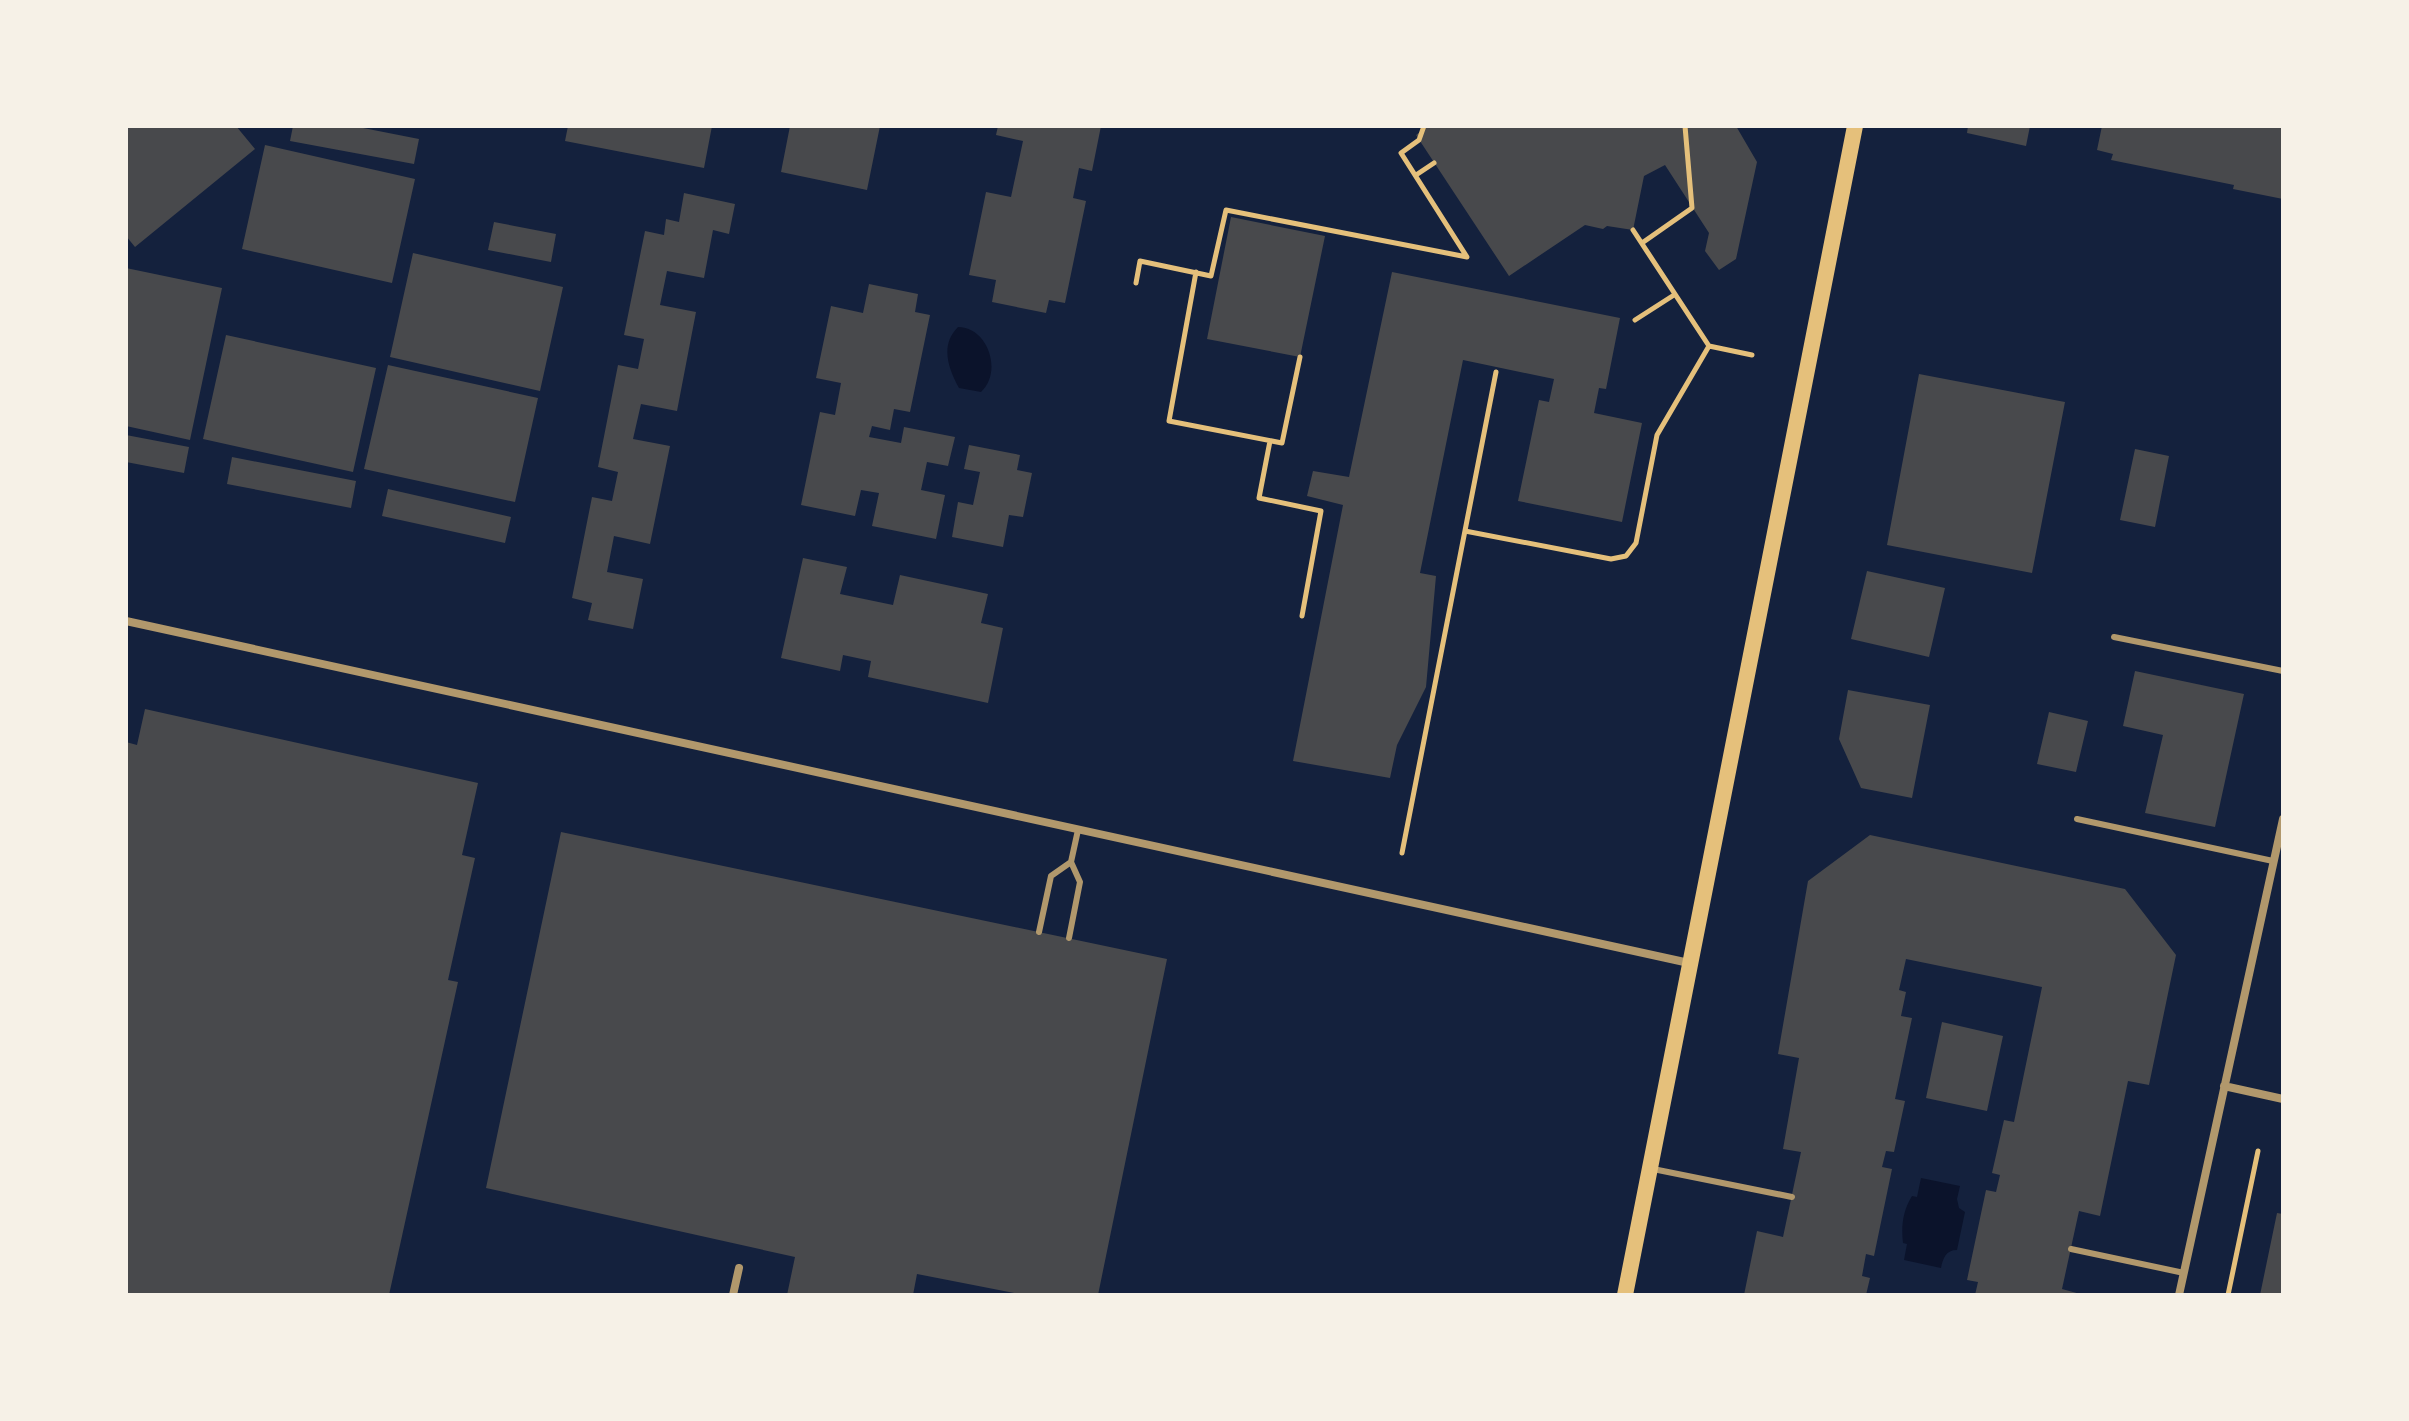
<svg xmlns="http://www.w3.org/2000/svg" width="2409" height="1421" font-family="Commissioner,sans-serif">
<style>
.water{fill:#0b132b}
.building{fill:#48494c}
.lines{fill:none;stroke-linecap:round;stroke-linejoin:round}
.path{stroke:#e5c07b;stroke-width:5}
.service{stroke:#b1986c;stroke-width:6}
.minor{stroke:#b1986c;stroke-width:8}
.secondary{stroke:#e5c07b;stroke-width:16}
</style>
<rect width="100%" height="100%" fill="#14213d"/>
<!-- water -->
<path class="water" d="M958,327C988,327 1003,372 981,392L959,388C948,368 940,345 958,327Z
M1921,1178L1960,1186L1957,1199L1959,1208L1965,1212L1957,1250C1946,1250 1943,1258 1941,1268L1904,1260L1907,1244L1903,1243C1901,1225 1903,1211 1912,1196L1917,1197Z"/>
<!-- building -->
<path class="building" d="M126,126H236L255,149L135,247L126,236Z
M293,126H353L419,139L414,164L290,141Z
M568,126H712L704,168L565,141Z
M790,126H880L867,190L781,172Z
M998,126H1101L1092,171L1079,168L1073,198L1086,201L1065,303L1049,300L1046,313L992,302L996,280L969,275L986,192L1011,197L1023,141L996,135Z
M1428,126H1736L1757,162L1736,259L1719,270L1705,251L1709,233L1665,165L1644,176L1633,230L1607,226L1603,229L1585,225L1509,276L1416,135Z
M1968,126H2030L2026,146L1967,133Z
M2102,126H2283V199L2233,189L2234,185L2111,160L2113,154L2097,150Z
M265,145L415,179L392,283L242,249Z
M684,193L735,204L729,234L713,230L704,278L667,271L660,305L696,312L677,411L641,404L633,439L670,446L650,544L614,536L607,572L643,579L633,629L588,620L592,603L572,598L592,497L612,501L618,472L598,467L618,365L638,369L644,339L624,335L645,231L664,235L666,219L679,222Z
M1231,217L1325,236L1300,357L1207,339Z
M494,222L556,234L551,262L488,250Z
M413,253L563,287L540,391L390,357Z
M126,268L222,288L190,440L126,426Z
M1392,272L1620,318L1606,389L1599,388L1594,413L1642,423L1622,522L1518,501L1539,400L1549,402L1554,379L1463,360L1420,573L1436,576L1426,687L1397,745L1390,778L1293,761L1343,505L1307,496L1313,471L1349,477Z
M869,284L918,294L915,312L930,315L910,412L894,409L890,430L872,426L869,437L901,443L904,427L955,437L948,466L927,462L921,490L945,495L936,539L872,526L879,493L861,490L855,516L801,505L820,412L835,415L841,383L816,378L831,306L863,313Z
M226,335L376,368L353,472L203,439Z
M388,365L538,398L515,502L364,469Z
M1919,374L2065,402L2032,573L1887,545Z
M126,435L189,447L184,473L126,462Z
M969,445L1020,455L1017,470L1032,473L1023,517L1009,515L1003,547L952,537L958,502L973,505L980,472L964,469Z
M2135,449L2169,456L2155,527L2120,520Z
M232,457L356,481L351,508L227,484Z
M388,489L511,517L505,543L382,516Z
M803,558L847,567L840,594L893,605L900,575L988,594L981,623L1003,628L988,703L868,677L871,661L843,655L840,671L781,658Z
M1867,571L1945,588L1929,657L1851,639Z
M2135,671L2244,694L2215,827L2145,813L2163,735L2123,726Z
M1848,690L1930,705L1912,798L1861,788L1839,739Z
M145,709L478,783L462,855L475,858L448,980L458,982L389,1295H126V742L137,745Z
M2049,712L2088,721L2076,772L2037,764Z
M561,832L1167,959L1098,1295H1024L917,1274L913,1295H787L795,1257L486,1188Z
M1870,835L2125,889L2176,955L2149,1085L2128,1081L2100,1216L2079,1211L2062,1289L2084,1295H1975L1978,1282L1967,1280L1986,1190L1996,1192L2000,1175L1992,1173L2004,1120L2014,1122L2042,987L1906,959L1899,990L1906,992L1901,1016L1912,1018L1895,1099L1905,1101L1894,1152L1886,1151L1882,1167L1892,1169L1874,1256L1866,1254L1862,1276L1870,1278L1866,1295H1744L1757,1231L1783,1237L1801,1152L1783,1149L1799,1058L1778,1054L1808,881Z
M1942,1022L2003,1036L1987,1111L1926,1098Z
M2277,1213L2283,1214V1295H2260Z"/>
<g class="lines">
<!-- path -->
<path class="path" d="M1416,175L1434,163
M1633,230L1709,346L1752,355
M1642,243L1692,208L1685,126
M1196,272L1169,421L1282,443L1300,357
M1136,283L1140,261L1211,276L1226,210L1467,257L1401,153L1419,140L1424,126
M1635,320L1674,295
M1270,441L1259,498L1321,511L1302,616
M1465,531L1611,559L1626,556L1636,543L1657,435L1709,346
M1402,853L1496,372
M2228,1295L2258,1151"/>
<!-- service -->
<path class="service" d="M2114,637L2283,671
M2077,819L2273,861
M1039,932L1051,876L1071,862
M1069,938L1080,882L1071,862L1078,830
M1653,1169L1792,1197
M2071,1249L2184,1273"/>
<!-- minor -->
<path class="minor" d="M126,621L1689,963
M2224,1086L2283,1099
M733,1295L739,1268
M2179,1295L2283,819"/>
<!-- secondary -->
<path class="secondary" d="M1625,1295L1855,126"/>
</g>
<!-- border -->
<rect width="2409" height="1421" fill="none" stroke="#f6f1e7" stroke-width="256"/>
</svg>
